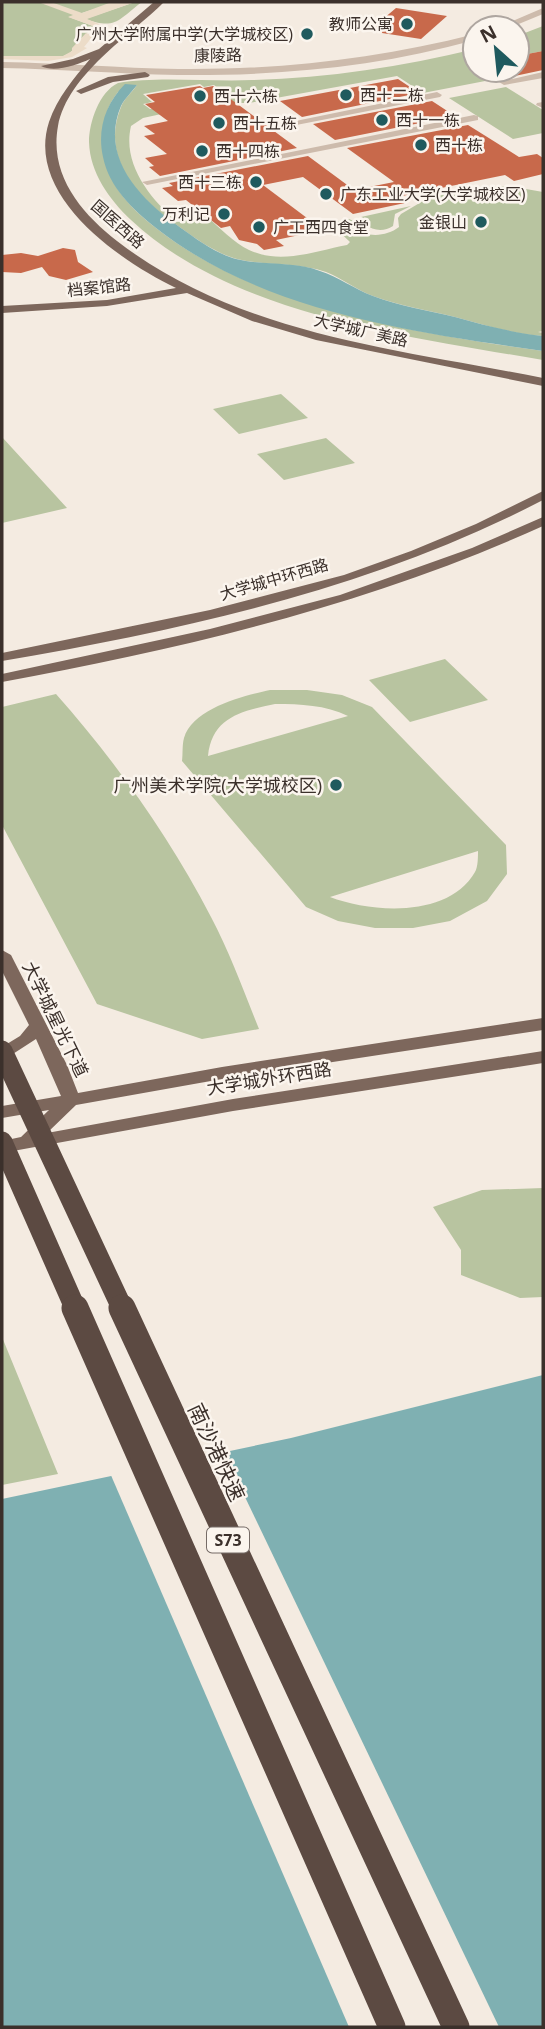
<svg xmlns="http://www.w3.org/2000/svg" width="545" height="2029" font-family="'Open Sans','Noto Sans SC',sans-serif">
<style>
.green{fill:#b8c4a0;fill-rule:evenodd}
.plaza{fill:#ecdcc8}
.water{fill:#7fb0b2}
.pier{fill:#f4ebe1}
.building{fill:#c8694b}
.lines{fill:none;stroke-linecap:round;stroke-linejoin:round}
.minor{fill:#cdbbac;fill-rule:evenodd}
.major{fill:#7d675c;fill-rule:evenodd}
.highway-bridge-far1{stroke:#5c4a42;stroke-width:21}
.highway-bridge{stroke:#5c4a42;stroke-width:27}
.poi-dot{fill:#1f5a5e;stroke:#fbf5ee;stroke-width:2.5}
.labels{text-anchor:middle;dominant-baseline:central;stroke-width:5;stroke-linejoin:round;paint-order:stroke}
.far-poi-label{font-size:16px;fill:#3b302b;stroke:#fbf5ee;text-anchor:start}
.far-street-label{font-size:16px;fill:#3b302b;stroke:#fbf5ee}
.shield{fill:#fbf5ee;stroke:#756b66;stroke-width:2}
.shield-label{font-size:16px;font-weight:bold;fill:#3b302b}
.poi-label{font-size:18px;fill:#3b302b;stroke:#fbf5ee;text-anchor:end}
.street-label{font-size:18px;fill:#3b302b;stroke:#fbf5ee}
.near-street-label{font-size:21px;fill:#3b302b;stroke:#fbf5ee}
</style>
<rect width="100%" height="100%" fill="#f4ebe1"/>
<!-- green -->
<path class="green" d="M2,2H117L69,17L93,26L70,53L61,57L2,56Z
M135,2H142C118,20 116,30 85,19Z
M543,26V51L517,56V36Z
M475,49V70H495L506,77L423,93L397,76L249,103H235L214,85L204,87L200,84L143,94L152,102L143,104L150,109L159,108L166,113L143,118L131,126C122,164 150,198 177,222L206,216C219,227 234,243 249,250C281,265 315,251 347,245L350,242L330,223L349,219L356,222L353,227C366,238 386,237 399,227L398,218L401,214L428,198L479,187L509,186L543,192V331L538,332L543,333V336C513,334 484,325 455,317C428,310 400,306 373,296C356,290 342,278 326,272C296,262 266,266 237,259C218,254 197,240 181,228C141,201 99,160 121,107C124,98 132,93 137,85L118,92C104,110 103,124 104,147C105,182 129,207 156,228C259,309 416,333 543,351V360C411,337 232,315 131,220C109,199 90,173 89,142C89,123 99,92 118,83C156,76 211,82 252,80C327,78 402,67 475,49Z
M506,87L543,110V133L513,139L449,98Z
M411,206L395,214L393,226C384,232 373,231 365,224L366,219L361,217Z
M281,394L308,418L239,434L213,409Z
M2,437L67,508L2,523Z
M326,438L355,463L284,480L257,454Z
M445,659L488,700L410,722L369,680Z
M270,690H307L342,695L372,707L506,845L507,874L487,901L450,921L413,928H375L338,921L306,907L182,761C183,754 182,745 184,738C193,708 244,696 270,690ZM275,704C301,704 325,705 348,716L208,756C212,717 242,711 275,704ZM478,851C478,857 478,867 475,872C449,918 372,913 330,897Z
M56,694C116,762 169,836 211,917C230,953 244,992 259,1029L202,1039L97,1004L2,825V707Z
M543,1188V1297L520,1298L461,1275V1250L433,1207L482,1190Z
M2,1337L58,1474L2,1485Z"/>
<!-- plaza -->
<path class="plaza" d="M38,2H51L82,13L109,3L104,2H135L87,19L104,26H93L68,17L73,15Z
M86,33L93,36L84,47L87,48L72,57L48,61L2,59V56H63L72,51V48Z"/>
<!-- water -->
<path class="water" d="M125,84L137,85C132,92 125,98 121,106C99,158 141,200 181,228C196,239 217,254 236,259C264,266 293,261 320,271C339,277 354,289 373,296C399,306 427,310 455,317C484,325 513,333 543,336V351C412,332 263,312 156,228C133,210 109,187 103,157C97,130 105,104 125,84Z
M543,1375V2027H2V1499L291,1438Z"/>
<!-- pier -->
<path class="pier" d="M222,1449L499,2027H349L110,1473Z"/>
<!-- building -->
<path class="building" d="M396,8L447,16L421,39L369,31Z
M543,51V70L510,77L499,70H517V56Z
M398,79L419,93L302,117L280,101Z
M200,86L203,88L213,86L297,148L160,176L149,167L154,166L145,158L167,154L144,136L155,134L144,126L168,121L145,104L155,102L146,95Z
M432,101L455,116L335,140L313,124Z
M468,125L519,157L537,154L543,158V174L514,181L505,175L397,197L405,203L353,214L303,177L263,185L323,230L276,240L284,246L264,250L257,244L239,240L230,226L221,228L186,200L178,201L162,188L173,186L169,183L308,156L354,190L394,182L347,148Z
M63,248L75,250L78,262L93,272L66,280L49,276L42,267L21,273L2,272V255L21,253L38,256Z"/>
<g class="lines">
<!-- minor -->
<path class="minor" d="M543,8V14L509,28H496Z
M475,34V40C378,67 279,76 178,75C119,74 61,69 2,68V62C61,63 120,68 178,69C280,70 377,59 475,34Z
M543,72V78L504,85L499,82Z
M437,92L442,95L440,97L286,127L281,124Z
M543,102V108L536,105L537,103Z
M474,115L478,116V120L147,185L142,182Z"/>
<!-- major -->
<path class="major" d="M154,2H164C130,36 68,74 58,126C49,175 81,213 117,241C239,335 397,349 543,378V386L316,340L252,321L187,293L107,306L2,313V306L107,300L176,288C120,261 25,196 49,122C57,98 74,78 90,59C77,65 54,73 41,66L73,59L99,49Z
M145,72L150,75L148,77L113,82L81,94L76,91L108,77Z
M543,491V500C374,588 188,629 2,661V653L210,610L344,575L411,551L476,524Z
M543,517V526C371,604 187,648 2,682V674L210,629L340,595L472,548Z
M2,950L11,955L67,1065L78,1093L222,1067L543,1018V1030L222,1079L76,1105L47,1133L233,1099L543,1051V1063L233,1111L2,1153V1141L21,1137L49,1110L2,1118V1106L61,1096L36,1039L2,1061V1047L20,1036L29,1025L2,971Z"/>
<!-- highway-bridge-far1 -->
<path class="highway-bridge-far1" d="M2,1051L123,1310
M2,1142L76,1310"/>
<!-- highway-bridge -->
<path class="highway-bridge" d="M75,1308L392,2027
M122,1308L456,2027"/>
</g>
<!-- markers -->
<g class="poi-dot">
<circle cx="407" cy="24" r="7"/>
<circle cx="307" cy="34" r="7"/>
<circle cx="346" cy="95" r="7"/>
<circle cx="200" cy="96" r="7"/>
<circle cx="382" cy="120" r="7"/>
<circle cx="219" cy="123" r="7"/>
<circle cx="421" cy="145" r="7"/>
<circle cx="202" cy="151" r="7"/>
<circle cx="256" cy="182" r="7"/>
<circle cx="326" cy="194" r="7"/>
<circle cx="224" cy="214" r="7"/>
<circle cx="481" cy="222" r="7"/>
<circle cx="259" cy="227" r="7"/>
<circle cx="336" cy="785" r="7"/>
</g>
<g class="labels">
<!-- far-poi labels -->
<g class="far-poi-label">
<text x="393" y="24" text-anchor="end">教师公寓</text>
<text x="293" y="34" text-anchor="end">广州大学附属中学(大学城校区)</text>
<text x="360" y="95">西十二栋</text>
<text x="214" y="96">西十六栋</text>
<text x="396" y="120">西十一栋</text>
<text x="233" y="123">西十五栋</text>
<text x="435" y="145">西十栋</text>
<text x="216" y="151">西十四栋</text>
<text x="242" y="182" text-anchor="end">西十三栋</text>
<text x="340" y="194">广东工业大学(大学城校区)</text>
<text x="210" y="214" text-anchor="end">万利记</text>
<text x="467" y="222" text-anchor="end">金银山</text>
<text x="273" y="227">广工西四食堂</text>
</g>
<!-- far-street labels -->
<g class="far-street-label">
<text transform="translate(218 55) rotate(-1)">康陵路</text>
<text transform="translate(118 224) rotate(41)">国医西路</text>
<text transform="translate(99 287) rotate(-6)">档案馆路</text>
<text transform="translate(361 330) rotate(13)">大学城广美路</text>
<text transform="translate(274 579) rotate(-16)">大学城中环西路</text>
</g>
<!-- shield labels -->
<rect class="shield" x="207" y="1527.5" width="42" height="25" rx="5"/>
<g class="shield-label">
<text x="228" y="1540">S73</text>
</g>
<!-- poi labels -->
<g class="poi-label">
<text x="322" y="785">广州美术学院(大学城校区)</text>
</g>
<!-- street labels -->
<g class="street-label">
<text transform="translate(56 1019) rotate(64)">大学城星光下道</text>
<text transform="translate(269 1078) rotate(-9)">大学城外环西路</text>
</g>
<!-- near-street labels -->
<g class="near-street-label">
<text transform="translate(217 1452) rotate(65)">南沙港快速</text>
</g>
</g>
<!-- border -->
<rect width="545" height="2029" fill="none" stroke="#3b302b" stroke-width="7"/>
<!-- north arrow -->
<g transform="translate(496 49) rotate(333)"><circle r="33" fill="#fbf5ee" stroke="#aea6a0" stroke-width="2"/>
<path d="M0-5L12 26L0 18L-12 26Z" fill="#1f5a5e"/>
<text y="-10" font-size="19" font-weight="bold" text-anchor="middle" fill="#3b302b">N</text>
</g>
</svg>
